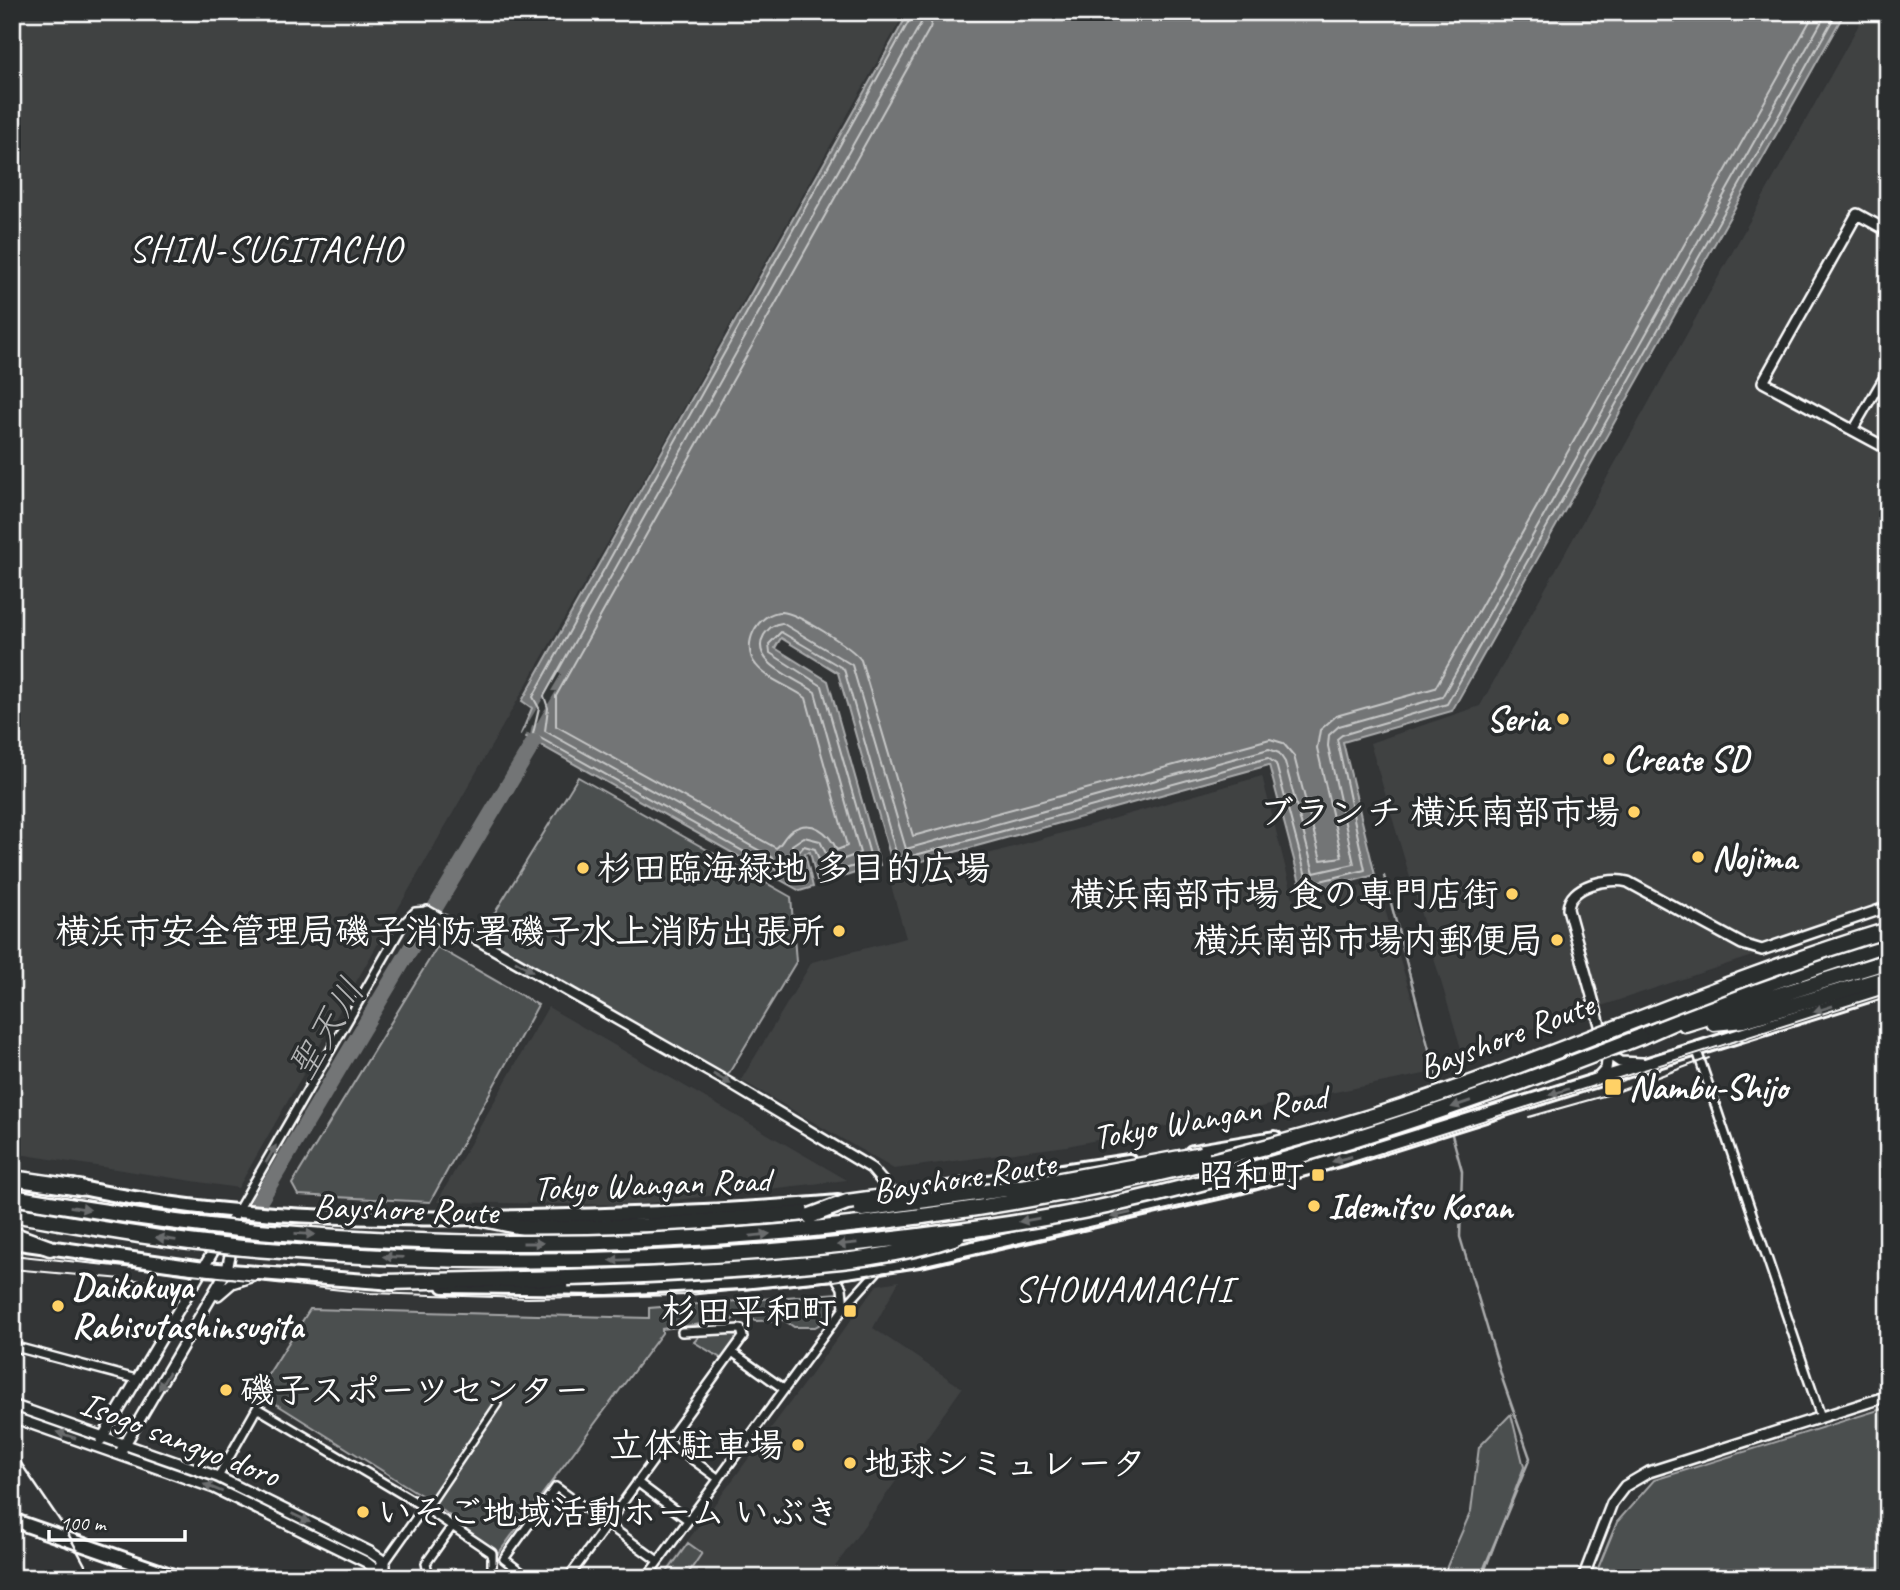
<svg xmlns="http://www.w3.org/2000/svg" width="1900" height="1590" font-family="Caveat,'Klee One',sans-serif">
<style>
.built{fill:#404243}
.green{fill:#4c4f50;stroke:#a6a7a8;stroke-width:2}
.water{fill:#737576;stroke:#abacad;stroke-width:2}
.pier{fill:#333536}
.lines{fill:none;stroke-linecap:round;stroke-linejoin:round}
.shore{stroke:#c7c8c8;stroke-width:2}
.stream{stroke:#abacad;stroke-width:2.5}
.river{stroke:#737576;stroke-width:16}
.pedestrian-casing{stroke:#fff;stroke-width:10}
.minor-casing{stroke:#fff;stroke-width:12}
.tertiary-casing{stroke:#fff;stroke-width:14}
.trunk-casing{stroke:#fff;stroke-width:18}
.motorway-casing{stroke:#fff;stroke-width:19}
.pedestrian{stroke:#2a2d2e;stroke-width:5}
.minor{stroke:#2a2d2e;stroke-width:7}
.tertiary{stroke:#2a2d2e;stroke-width:9}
.trunk{stroke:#2a2d2e;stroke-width:12}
.motorway{stroke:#2a2d2e;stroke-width:14}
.tram{stroke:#fff;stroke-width:2}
.rail{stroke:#fff;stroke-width:2.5}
.motorway-bridge-casing{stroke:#fff;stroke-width:19;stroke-linecap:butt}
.motorway-bridge{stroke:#2a2d2e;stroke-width:14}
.oneway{fill:#6a6c6d}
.poi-dot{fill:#ffd166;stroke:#2a2d2e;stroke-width:2.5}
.labels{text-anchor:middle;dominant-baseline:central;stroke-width:7;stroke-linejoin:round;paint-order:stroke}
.poi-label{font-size:35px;font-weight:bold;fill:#fff;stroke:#2a2d2e;text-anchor:start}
.street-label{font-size:35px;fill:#fff;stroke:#2a2d2e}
.neighbourhood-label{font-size:37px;letter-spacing:2px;fill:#fff;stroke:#2a2d2e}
.water-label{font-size:37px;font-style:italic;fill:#b2b3b4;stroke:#2a2d2e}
</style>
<rect width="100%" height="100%" fill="#333536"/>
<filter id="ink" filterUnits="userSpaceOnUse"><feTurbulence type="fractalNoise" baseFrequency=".0143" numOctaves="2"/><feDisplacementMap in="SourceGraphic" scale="14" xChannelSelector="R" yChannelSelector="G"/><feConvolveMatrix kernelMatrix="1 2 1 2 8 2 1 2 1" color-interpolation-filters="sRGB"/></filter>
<g filter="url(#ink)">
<!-- built -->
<path class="built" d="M12,12H905L627,509L238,1188L12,1153Z
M1866,12H1888V911L1462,1052L1370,743L1480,706Z
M1262,776L1294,901L1377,883L1434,1072L1067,1146L894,1169L741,1080L812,962L906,938L890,882Z
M548,1007L847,1180L632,1205L437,1202Z
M899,1281L873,1328L962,1388L827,1578H660L877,1285Z"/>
<!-- green -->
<path class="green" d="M578,777L791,897L796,962L726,1078L480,937Z
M437,947L538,1005L430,1202L298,1195L292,1184Z
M837,1293L829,1319L815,1327H794L784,1320L756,1321L740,1313L731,1321L713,1316L710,1323L662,1329V1333L498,1554L432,1502L257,1392L310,1309L649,1318V1308Z
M736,1330L740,1340L724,1360L694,1342L701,1334Z
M1888,1407V1578H1594L1617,1522L1654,1480Z
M1511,1414L1524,1467L1482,1578H1442L1471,1511L1479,1447Z
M688,1543L702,1553L685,1578H663Z"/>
<!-- water -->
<path class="water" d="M909,12H1845L1452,711L1343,742L1375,875L1303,894L1269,765L901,867L892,862L838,673L781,638L775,648L828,681L880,865L818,885L810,852L805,853L813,887L800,891L521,734L532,708L522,701Z"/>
<!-- pier -->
<path class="pier" d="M559,672L561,674L551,691H556L535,726L532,725L530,735L527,733L524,739L520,736Z"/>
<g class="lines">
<!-- shore -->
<path class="shore" d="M914,12L533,697L539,708L533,734L800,883L804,879L798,853L804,846L815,849L825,875L868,862L871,858L822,686L770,653L769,644L781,632L844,669L897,856L901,859L1268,758L1276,764L1308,884L1365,870L1337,739L1342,735L1447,704L1837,12
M923,12L921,23L544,696L548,708L545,731L787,866L790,863L792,845L804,837L820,841L831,864L860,853L815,692C798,679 748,663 764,635C769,628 773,624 782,623L852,665L906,849L1269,749L1279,753L1285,762L1314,873L1354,864L1328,746L1329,735L1339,726L1442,697L1827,12
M934,12L930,28L556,696V726L776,848C782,844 784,836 791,831C812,817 829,833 837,850L847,846L806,698C791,687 768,680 756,665C740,646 757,612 782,612C797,613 852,647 861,660L913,836L1270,739L1283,743L1294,756L1321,860L1342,857L1317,748L1320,730L1336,716L1435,688L1815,12"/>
<!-- stream -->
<path class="stream" d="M1384,876L1439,1088
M1451,1131L1462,1171L1460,1237L1503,1381L1530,1458L1480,1578"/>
<!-- river -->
<path class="river" d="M258,1204L534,742"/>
<!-- pedestrian casing -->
<g class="pedestrian-casing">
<path id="pedestrian" d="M427,1509L498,1404"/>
</g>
<!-- minor casing -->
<g class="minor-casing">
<path id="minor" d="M1853,430L1888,370
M1696,1048L1821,1417
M237,1212L404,923L415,912L427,911
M833,1273L842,1288L844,1308
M12,1346L136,1379
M732,1352L784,1389
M667,1441L719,1479
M218,1477L257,1408L424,1507L385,1562L375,1569
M637,1482L688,1520
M424,1507L492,1553V1578
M428,1573L426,1563L453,1525
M131,1578L134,1563
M529,1578L504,1559L556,1487L658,1561
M568,1578L743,1337L741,1329L682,1332
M646,1578L844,1308L881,1267"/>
</g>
<!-- tertiary casing -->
<g class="tertiary-casing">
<path id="tertiary" d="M1888,231L1857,214L1763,382L1888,449
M427,911L729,1083L871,1168L887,1187L889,1202
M1608,1054L1620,1062L1642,1063
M1597,1079L1606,1069L1608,1054L1568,909C1569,885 1609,877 1628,882L1742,944L1762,950L1888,907
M218,1295L232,1283L254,1276
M12,1405L218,1477L370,1552L385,1562V1578
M12,1417L214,1488L366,1562L375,1569V1578
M101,1440L236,1213
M121,1451L227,1270L236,1226
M1583,1578L1612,1503L1625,1486L1649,1472L1888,1396"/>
</g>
<!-- trunk casing -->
<g class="trunk-casing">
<path id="trunk" d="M1192,1152L1275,1138
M72,1186C221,1219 374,1221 526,1217C630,1215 734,1211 838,1202
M867,1200L1129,1161
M12,1242L204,1269L394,1283
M444,1286L607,1288L742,1282L833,1273L925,1259L1227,1190L1364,1153L1888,989
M12,1520L179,1578"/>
</g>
<!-- motorway casing -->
<g class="motorway-casing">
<path id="motorway" d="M1714,1023L1743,1020L1888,977
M1685,1024L1888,961
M1640,1037L1743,992L1888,943
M12,1178L81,1188
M478,1218L532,1229L647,1226L862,1209
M12,1234L50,1248
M386,1282L568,1278"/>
</g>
<!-- pedestrian -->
<use href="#pedestrian" class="pedestrian"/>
<!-- minor -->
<use href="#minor" class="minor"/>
<!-- tertiary -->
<use href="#tertiary" class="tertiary"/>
<!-- trunk -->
<use href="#trunk" class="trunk"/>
<!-- motorway -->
<use href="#motorway" class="motorway"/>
<!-- tram -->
<path class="tram" d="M1529,1117L1614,1093L1709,1058
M12,1255L370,1293L528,1298L688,1295L834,1281L912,1268L1302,1178L1888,993
M12,1269L200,1286"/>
<!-- rail -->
<path class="rail" d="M12,1450L65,1528L92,1578"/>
<!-- motorway-bridge casing -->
<g class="motorway-bridge-casing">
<path id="motorway-bridge" d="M12,1197C98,1211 184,1225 271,1232C640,1264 1015,1227 1370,1117C1545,1063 1711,983 1888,930
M862,1209L1028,1186L1202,1154
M12,1214C97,1228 182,1244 268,1250C468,1266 669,1264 868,1242C948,1233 1029,1223 1107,1206C1290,1165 1467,1105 1640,1037
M810,1216L847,1202L876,1198
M568,1278C638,1276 707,1272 777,1267C838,1262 899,1257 957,1237"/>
</g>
<!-- motorway-bridge -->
<use href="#motorway-bridge" class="motorway-bridge"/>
</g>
<!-- one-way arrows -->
<defs><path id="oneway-solid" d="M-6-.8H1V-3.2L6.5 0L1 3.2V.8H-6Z" transform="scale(1.75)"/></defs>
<g class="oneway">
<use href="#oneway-solid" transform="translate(524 966) rotate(30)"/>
<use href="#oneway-solid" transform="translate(1823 1009) rotate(163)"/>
<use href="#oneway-solid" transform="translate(722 1079) rotate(30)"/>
<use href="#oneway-solid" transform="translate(1559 1092) rotate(162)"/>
<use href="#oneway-solid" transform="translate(1461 1104) rotate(161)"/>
<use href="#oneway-solid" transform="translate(271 1154) rotate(-60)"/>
<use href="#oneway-solid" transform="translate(1342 1159) rotate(165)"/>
<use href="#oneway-solid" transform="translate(80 1208) rotate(9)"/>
<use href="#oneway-solid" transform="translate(1121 1215) rotate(167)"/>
<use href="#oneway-solid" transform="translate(1029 1220) rotate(170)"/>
<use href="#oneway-solid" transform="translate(305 1234) rotate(3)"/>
<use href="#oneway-solid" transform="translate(760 1235) rotate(-6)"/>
<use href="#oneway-solid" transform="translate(166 1239) rotate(-172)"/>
<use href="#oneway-solid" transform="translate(533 1243)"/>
<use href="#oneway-solid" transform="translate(847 1244) rotate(174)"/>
<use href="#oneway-solid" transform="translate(393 1257) rotate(-178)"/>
<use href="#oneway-solid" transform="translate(620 1260) rotate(178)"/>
<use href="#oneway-solid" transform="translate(164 1381) rotate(121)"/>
<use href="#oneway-solid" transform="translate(66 1435) rotate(-162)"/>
<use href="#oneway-solid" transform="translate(213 1488) rotate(-158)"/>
<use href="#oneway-solid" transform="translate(301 1518) rotate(26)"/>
</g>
</g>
<!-- markers -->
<g class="poi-dot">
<circle cx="1563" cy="719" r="7"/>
<circle cx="1609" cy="759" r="7"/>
<circle cx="1634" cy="812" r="7"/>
<circle cx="1698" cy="857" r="7"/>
<circle cx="583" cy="868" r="7"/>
<circle cx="1512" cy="894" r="7"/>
<circle cx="839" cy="931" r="7"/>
<circle cx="1557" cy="940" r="7"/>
<rect x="1604" y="1078" width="18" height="18" rx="3.5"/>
<rect x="1311" y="1168" width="14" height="14" rx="3.5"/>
<circle cx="1314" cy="1206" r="7"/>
<circle cx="58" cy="1306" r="7"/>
<rect x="843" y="1304" width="14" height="14" rx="3.5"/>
<circle cx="226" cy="1390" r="7"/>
<circle cx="798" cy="1445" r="7"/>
<circle cx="850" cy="1463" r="7"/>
<circle cx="363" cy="1512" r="7"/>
</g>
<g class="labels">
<!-- poi labels -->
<g class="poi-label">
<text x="1549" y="719" text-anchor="end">Seria</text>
<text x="1623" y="759">Create SD</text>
<text x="1620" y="812" text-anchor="end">ブランチ 横浜南部市場</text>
<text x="1712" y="857">Nojima</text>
<text x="597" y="868">杉田臨海緑地 多目的広場</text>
<text x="1498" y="894" text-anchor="end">横浜南部市場 食の専門店街</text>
<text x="825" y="931" text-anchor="end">横浜市安全管理局磯子消防署磯子水上消防出張所</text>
<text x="1543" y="940" text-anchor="end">横浜南部市場内郵便局</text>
<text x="1629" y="1087">Nambu-Shijo</text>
<text x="1304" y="1175" text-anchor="end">昭和町</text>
<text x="1328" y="1206">Idemitsu Kosan</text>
<text x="72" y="1286">Daikokuya<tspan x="72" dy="40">Rabisutashinsugita</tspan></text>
<text x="836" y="1311" text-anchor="end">杉田平和町</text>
<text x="240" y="1390">磯子スポーツセンター</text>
<text x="784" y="1445" text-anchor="end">立体駐車場</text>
<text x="864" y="1463">地球シミュレータ</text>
<text x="377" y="1512">いそご地域活動ホーム いぶき</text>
</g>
<!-- street labels -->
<g class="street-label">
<text transform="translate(1506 1036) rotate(-21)">Bayshore Route</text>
<text transform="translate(1210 1117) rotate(-10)">Tokyo Wangan Road</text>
<text transform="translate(964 1177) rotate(-9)">Bayshore Route</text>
<text transform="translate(652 1184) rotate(-2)">Tokyo Wangan Road</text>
<text transform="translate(406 1209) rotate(2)">Bayshore Route</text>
<text transform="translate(180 1439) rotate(21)">Isogo sangyo doro</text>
</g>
<!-- neighbourhood labels -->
<g class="neighbourhood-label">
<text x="266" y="248">SHIN-SUGITACHO</text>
<text x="1124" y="1288">SHOWAMACHI</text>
</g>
<!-- water labels -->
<g class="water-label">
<text transform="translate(326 1029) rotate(-59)">聖天川</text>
</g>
</g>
<!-- margin -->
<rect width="1900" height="1590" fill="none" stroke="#2a2d2e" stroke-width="42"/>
<rect x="21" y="21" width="1858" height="1548" fill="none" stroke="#fff" stroke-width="2.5" filter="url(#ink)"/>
<!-- scale -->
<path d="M49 1530v10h136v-10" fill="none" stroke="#ffffff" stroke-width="3.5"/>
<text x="60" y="1530" font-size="21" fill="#ffffff" stroke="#2a2d2e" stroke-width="5" paint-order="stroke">100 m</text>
</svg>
